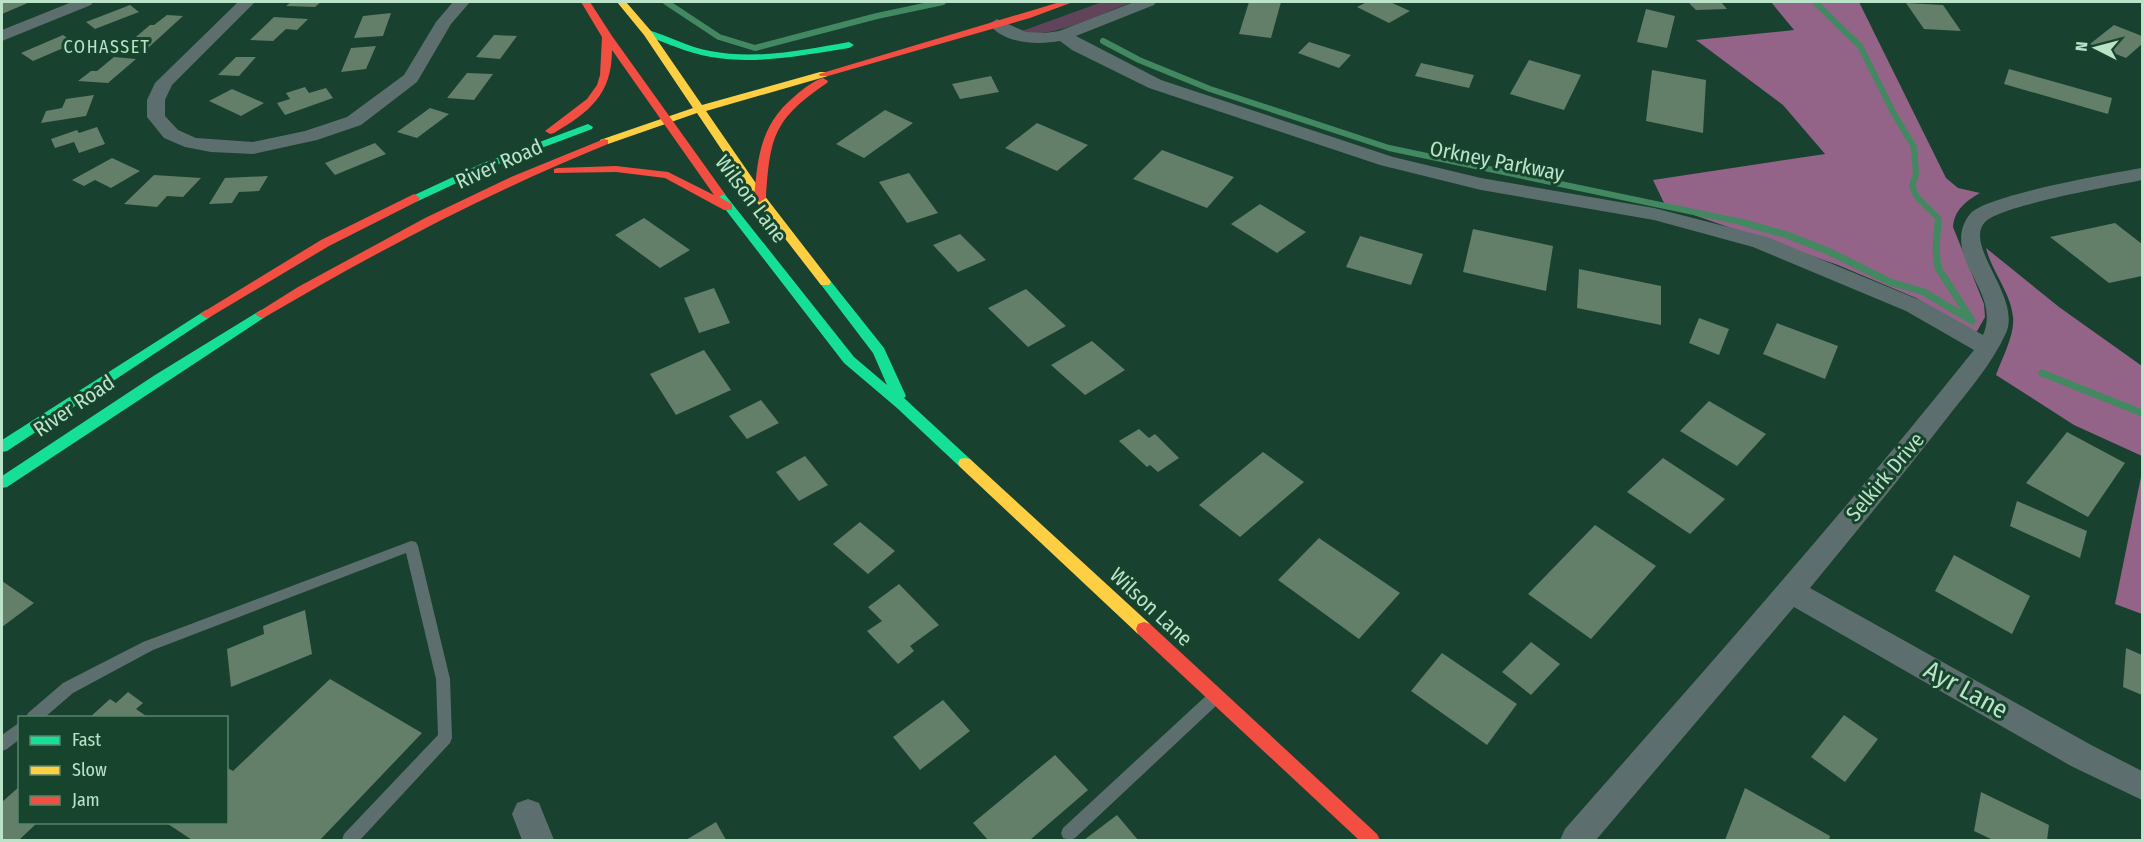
<svg xmlns="http://www.w3.org/2000/svg" width="2144" height="842" font-family="'Fira Sans Condensed',sans-serif">
<style>
.green{fill:#604459}
.forest{fill:#936488}
.lines{fill:none;stroke-linecap:round;stroke-linejoin:round}
.stream-far1{stroke:#428861;stroke-width:6}
.stream{stroke:#428861;stroke-width:7}
.building{fill:#637e69}
.lane{fill:#5d6e6e;fill-rule:evenodd}
.street{fill:#5d6e6e;fill-rule:evenodd}
.fast{fill:#16e098;fill-rule:evenodd}
.slow{fill:#ffcf43;fill-rule:evenodd}
.jam{fill:#f24e42;fill-rule:evenodd}
.labels{text-anchor:middle;dominant-baseline:central;stroke-width:6;stroke-linejoin:round;paint-order:stroke}
.far-neighbourhood-label{font-size:18px;letter-spacing:1.5px;fill:#bbe3c9;stroke:#16442c}
.street-label{font-size:21px;fill:#bbe3c9;stroke:#16442c}
.near-street-label{font-size:26px;fill:#bbe3c9;stroke:#16442c}
</style>
<rect width="100%" height="100%" fill="#19412f"/>
<!-- green -->
<path class="green" d="M1102,2H1133C1109,10 1044,43 1022,31Z"/>
<!-- forest -->
<path class="forest" d="M1771,2H1859L1946,178L1958,188L1980,193C1966,201 1954,210 1953,227L1984,304L1985,317L1976,333L1916,298L1838,265L1665,205L1653,180L1825,154L1783,105L1696,40L1794,30Z
M1986,248L2059,307L2142,366V456L2074,425L1996,375C2002,358 2015,335 2013,317C2011,293 1992,272 1986,248Z
M2142,472V614L2115,604Z"/>
<g class="lines">
<!-- stream-far1 -->
<path class="stream-far1" d="M666,2L719,37L755,48L877,16L943,2
M1815,2L1860,46L1893,112L1914,147L1916,174L1912,186L1917,197L1938,218V223
M1103,41L1139,60L1210,89L1389,148L1746,223"/>
<!-- stream -->
<path class="stream" d="M1741,222L1787,235L1830,252L1890,282L1924,292L1972,321
M1938,222L1936,249L1938,268L1971,319
M2042,373L2142,413"/>
</g>
<!-- building -->
<path class="building" d="M2,2H30L2,14Z
M291,2H321L315,7L286,6Z
M1249,2H1281L1271,38L1239,34Z
M1367,2H1390L1410,11L1389,23L1357,7Z
M1688,2H1721L1727,9L1696,10Z
M1906,3L1943,5L1961,31L1924,29Z
M130,5L139,12L95,29L86,22Z
M1646,9L1675,16L1667,48L1637,42Z
M391,13L383,36L354,38L363,16Z
M167,15L183,16L148,48L124,47L150,25H154Z
M274,17L308,19L297,30L286,29L273,41L250,40Z
M2114,25L2142,36V44L2126,58L2090,44Z
M63,35L75,43L33,61L21,53Z
M494,35L517,36L500,59L476,57Z
M1309,42L1351,55L1339,68L1298,53Z
M376,46L366,69L341,72L351,48Z
M114,57L136,59L108,83L78,81L91,71H97Z
M236,57H256L239,76L218,75Z
M1529,60L1581,75L1564,110L1510,94Z
M1421,63L1474,75L1469,88L1415,76Z
M2009,69L2112,98L2108,114L2004,84Z
M1652,70L1706,80L1703,133L1646,121Z
M467,73L493,74L474,100L447,98Z
M991,76L999,92L960,99L952,84Z
M305,87L309,93L326,88L333,98L285,115L277,103L290,99L286,93Z
M232,89L264,103L241,116L209,101Z
M94,95L86,116L41,123L46,111L62,108L66,99Z
M430,108L449,114L417,138L397,132Z
M885,110L913,123L864,158L836,144Z
M1037,123L1088,145L1057,171L1005,148Z
M97,127L105,144L79,153L74,142L55,148L51,139L77,130L79,133Z
M375,143L386,154L335,175L325,163Z
M1162,150L1234,177L1207,208L1133,179Z
M112,158L140,171L111,188L95,180L84,186L72,180Z
M909,173L938,213L907,223L879,182Z
M154,175L201,178L183,197L167,196L157,207L124,204Z
M268,176L259,191L239,192L232,203L209,204L225,178Z
M1260,204L1306,232L1277,253L1231,224Z
M644,218L690,250L660,268L615,235Z
M2115,223L2142,244V276L2109,283L2050,237Z
M1473,229L1553,246L1546,291L1463,272Z
M960,234L986,260L958,272L933,245Z
M1360,236L1423,254L1411,285L1346,267Z
M1579,269L1661,286V325L1577,308Z
M714,288L730,323L699,333L684,298Z
M1026,289L1066,326L1028,347L988,308Z
M1699,318L1729,329L1719,355L1689,343Z
M1777,323L1838,346L1825,379L1763,354Z
M1092,341L1125,370L1085,395L1051,365Z
M704,350L731,390L676,415L650,374Z
M761,400L779,423L747,439L729,416Z
M1709,401L1766,434L1737,466L1680,431Z
M1139,429L1149,438L1155,434L1179,458L1158,472L1150,465L1147,467L1119,441Z
M2067,432L2125,463L2088,517L2026,483Z
M1263,452L1304,482L1240,537L1199,505Z
M805,456L828,485L799,501L776,472Z
M1663,458L1725,499L1690,534L1627,492Z
M2017,501L2087,531L2080,558L2010,526Z
M860,522L895,551L868,574L833,544Z
M1595,525L1656,566L1591,639L1528,594Z
M1319,538L1400,593L1359,639L1278,580Z
M1954,555L2030,596L2012,634L1935,591Z
M2,581L34,603L2,627Z
M899,584L939,625L910,646L914,651L898,664L867,631L882,621L868,607Z
M305,610L312,654L231,687L227,649L264,634L263,626Z
M1531,642L1560,664L1531,695L1502,672Z
M2126,648L2142,655V695L2123,687Z
M1442,653L1517,704L1487,745L1411,691Z
M330,679L422,733L320,840H192L165,822H226V767L233,771Z
M128,692L143,703L136,709L149,718H89L110,699L116,703Z
M943,700L970,731L920,770L893,737Z
M1844,715L1878,739L1845,782L1811,757Z
M1055,755L1088,790L1030,840H988L973,823Z
M20,786V822H38L19,840H2V802Z
M1745,788L1830,836L1829,840H1725Z
M1981,792L2049,825L2047,840H1993L1974,831Z
M1117,815L1138,840H1084Z
M716,822L726,840H686Z"/>
<g class="lines">
<!-- lane -->
<path class="lane" d="M411,541L416,542L418,546L450,679L452,738L450,743L360,840H342L344,834L438,735L436,679L406,553L153,650L73,693L44,718H26L28,713L63,683L143,642Z
M1213,692L1218,694L1220,699L1218,704L1075,838L1070,840L1063,838L1061,833L1063,828L1208,694Z
M20,722V739L7,749L2,751V735Z"/>
<!-- street -->
<path class="street" d="M72,2H93L91,5L2,41V30Z
M238,2H255L172,85L165,100V116L178,130L196,138L253,142L305,131L347,117L404,75L436,22L453,2H470L451,24L417,82L361,125L317,140L253,154L211,152L185,147L164,138L147,117V100L155,83Z
M1134,2H1156L1154,5L1076,36L1161,80L1393,157L1481,178L1654,208L1767,237L1922,301L1983,335C1994,310 1979,289 1968,266C1960,249 1957,230 1970,214C1985,195 2113,173 2142,168V180C2114,186 2001,205 1985,222C1963,246 2022,297 2006,333C1992,364 1968,391 1947,418C1902,476 1856,532 1810,588L2093,746L2142,771V800L2071,766L1794,607L1596,840H1560L1565,829C1704,671 1843,514 1974,350L1906,311L1753,247L1654,220L1481,190L1380,165L1149,88L1072,50L1060,41C1037,45 1004,44 989,24L997,19L1026,32L1045,33L1059,31Z
M528,799L539,803L554,840H522L512,814L517,803Z"/>
<!-- fast -->
<path class="fast" d="M648,30C669,36 688,47 710,51C756,60 803,50 849,42L854,45L849,48C803,55 757,65 711,57C688,53 666,43 645,35L643,33Z
M588,124L593,127L592,129L491,167L418,201L414,202L408,198L483,163Z
M719,190L723,192L854,357L887,385L873,353L819,282L821,279H829L884,348L906,396L904,398L970,459L972,463L970,467H960L897,408L844,363L715,196V192Z
M206,310L212,314L210,317L7,451L2,452V440Z
M261,310L267,314L265,317L7,487L2,488V476L155,375Z"/>
<!-- slow -->
<path class="slow" d="M617,2H626L651,31L702,105L820,72H828V76L706,111L764,195L829,279L831,282L829,285H821L756,201L697,113L608,144H600V140L693,108L644,35Z
M965,458L970,459L1150,624L1152,629L1150,634L1144,636L1138,634L960,467L958,463L960,459Z"/>
<!-- jam -->
<path class="jam" d="M581,2H590L612,36L725,194L719,197L732,204V210H724L665,178L616,172L554,173V169L558,168L616,166L668,172L714,195L612,50C612,95 589,112 554,133L550,134L545,131L587,99L597,85L600,75L602,37Z
M1060,2H1073L1030,18L828,76H820L819,74Z
M823,78L828,81L827,83C774,119 770,136 766,198L760,202L756,201L754,198C758,156 760,125 795,96C803,89 813,81 823,78Z
M604,139L608,140V144C489,192 376,252 265,317L261,318L255,314L298,287L425,218L511,177Z
M414,194L420,198L418,201L329,246L210,317L206,318L200,314L321,240Z
M1144,622L1150,624L1377,834L1380,840H1359L1138,634L1136,629L1138,624Z"/>
</g>
<g class="labels">
<!-- far-neighbourhood labels -->
<g class="far-neighbourhood-label">
<text x="107" y="47">COHASSET</text>
</g>
<!-- street labels -->
<g class="street-label">
<text transform="translate(1497 161) rotate(11)">Orkney Parkway</text>
<text transform="translate(499 164) rotate(-24)">River Road</text>
<text transform="translate(751 199) rotate(53)">Wilson Lane</text>
<text transform="translate(74 406) rotate(-34)">River Road</text>
<text transform="translate(1885 477) rotate(-50)">Selkirk Drive</text>
<text transform="translate(1151 607) rotate(43)">Wilson Lane</text>
</g>
<!-- near-street labels -->
<g class="near-street-label">
<text transform="translate(1966 690) rotate(29)">Ayr Lane</text>
</g>
</g>
<!-- border -->
<rect width="2144" height="842" fill="none" stroke="#bbe3c9" stroke-width="6"/>
<!-- legend -->
<rect x="18" y="716" width="210" height="108" fill="#16442c" stroke="#58846b" stroke-width="1.5"/>
<rect x="30" y="736" width="30" height="9" fill="#16e098" stroke="#58846b" stroke-width="1.5"/>
<text x="72" y="746" font-size="18" fill="#bbe3c9">Fast</text>
<rect x="30" y="766" width="30" height="9" fill="#ffcf43" stroke="#58846b" stroke-width="1.5"/>
<text x="72" y="776" font-size="18" fill="#bbe3c9">Slow</text>
<rect x="30" y="796" width="30" height="9" fill="#f24e42" stroke="#58846b" stroke-width="1.5"/>
<text x="72" y="806" font-size="18" fill="#bbe3c9">Jam</text>
<!-- north arrow -->
<g transform="translate(2096 48) rotate(276)" stroke="#16442c" stroke-width="4.5" paint-order="stroke">
<path d="M0-4.5L10 22L0 15L-10 22Z" fill="#bbe3c9"/>
<text y="-9" font-size="16" font-weight="bold" text-anchor="middle" fill="#bbe3c9">N</text>
</g>
</svg>
